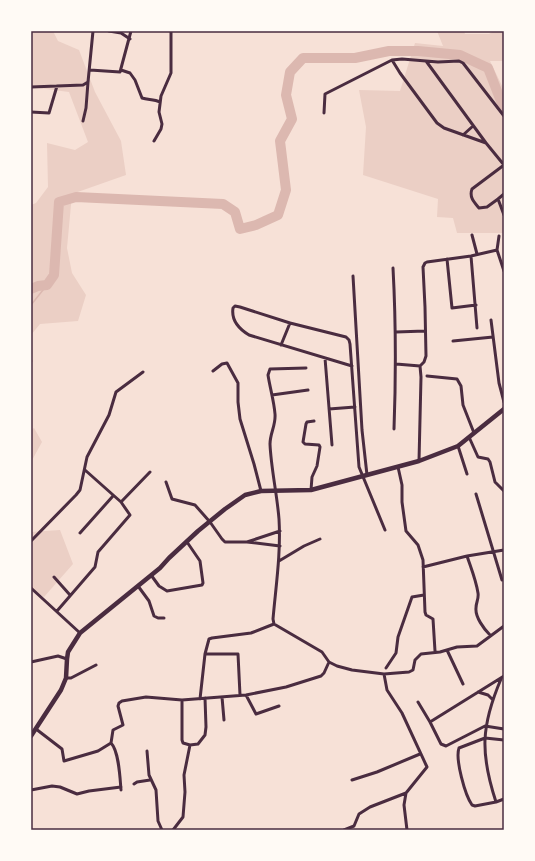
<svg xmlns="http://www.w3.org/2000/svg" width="535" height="861" font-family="'PT Sans',sans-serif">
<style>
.green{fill:#ebcfc5}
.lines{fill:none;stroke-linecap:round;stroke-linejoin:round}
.stream{stroke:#dcb8b0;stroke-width:1.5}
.river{stroke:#dcb8b0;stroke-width:10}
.minor{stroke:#4a2c40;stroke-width:3}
.secondary{stroke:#4a2c40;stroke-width:4.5}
.neatline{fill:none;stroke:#4a2c40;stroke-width:1.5}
</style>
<rect width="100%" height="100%" fill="#f7e1d7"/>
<!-- green -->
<path class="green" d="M31,31H53L58,41L79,50L95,92L121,141L126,175L72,194L67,248L72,273L86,295L78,321L40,324L31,335V205L36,203L48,187L47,143L75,150L88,142L69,92L31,87Z
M437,31H464L465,34H489L494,31H504V61H490L504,90V233H457L453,218L437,217L438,199L363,175L366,127L359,90L400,91L415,43L443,46Z
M34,428L42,442L31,462V430Z
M60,530L73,564L44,597L31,588V532Z"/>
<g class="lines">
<!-- stream -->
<path class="stream" d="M31,305L47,285
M31,359L32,361L31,363"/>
<!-- river -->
<path class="river" d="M31,289L38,286L47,285L54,275L59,202L76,197L223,204L235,212L240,229L256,225L278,215L286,190L280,141L292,119L286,95L290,72L303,58H355L389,51H418L460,55L488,68L504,109"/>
<!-- minor -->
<path class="minor" d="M109,31L121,33L130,39
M426,61L486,143L504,165
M90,70L120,72L131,31
M121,70L130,73L135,80L142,98C148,100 154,99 160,102
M31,87L83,85L88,82L93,31
M31,112L49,113L57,86
M324,113L325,94L392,60
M83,121L86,108L88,82
M463,135L473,126
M154,141L161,129L162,124L159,112L161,96L171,73V31
M486,143L444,128L437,123L400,73L392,60L402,59L438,62L459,61L463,63L504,116
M504,194L498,199L504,215
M498,199L487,207L479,208C474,202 469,197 472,189L504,165
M472,235L477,254
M497,250L504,271
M471,256L477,328
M447,259L452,308L476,305
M393,268C396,323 396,375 394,429
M353,276L362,430L367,475
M491,320L499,383L504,402
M396,332L425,331
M453,341L493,337
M281,345L290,323
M325,358L332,445
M396,364L420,366
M352,366L249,335C239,329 231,321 233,308L235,306L240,307L290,323L346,337L349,340L350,344L359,467L385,530
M306,368L270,369L268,375C270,388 274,401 275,414C276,425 270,433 270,444C271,468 277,494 279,519C281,553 276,585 273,619L274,624L322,652L329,662L337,666L352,670L384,674L409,672L413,670L415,660L421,654L440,652L457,647L477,646L504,626
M213,371L222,364L227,363L238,383V402L240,419L254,464L261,491
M427,376L457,379L461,386L463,405L474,433
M272,395L308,390
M329,409L355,407
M469,437L478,457L488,459L490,462L495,482L504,491
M458,446L467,474
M419,461L421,377L420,366L424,362L426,356L425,307L423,267L425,263L427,262L471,256L497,250L499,236
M398,467L402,485V502L406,531L418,545L423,560L425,612L426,615L433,619L435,651
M166,482L172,499L195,505L210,522L222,539L225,542H247L280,546
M311,490L312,477L317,466L320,447L319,445L305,444L303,442L306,424L307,422L314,421
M476,494L502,580
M121,502L150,472
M80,533L113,496
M31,541L76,495L80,490L87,457L109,415L116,392L143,372
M247,542L280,531
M467,556C471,568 476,580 478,593C479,599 476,602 476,608C475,617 484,629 490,635
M279,561L304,546L320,539
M423,567L467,556L504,550
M151,575L159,586L167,591L202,585L203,583L200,561L187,542
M54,577L70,595
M138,586L149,601L154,616L158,618H164
M31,588L80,633
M57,611L95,567L98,552L130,515L121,502L85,470
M447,650L463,684
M205,654H238L240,695
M31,662L58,656L67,659
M386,668L396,653L398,637L412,597L424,595
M384,674L387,690L402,713L427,767L406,793L404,805L407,830
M504,676L430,722L441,744L446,746L485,726L504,729
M66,678H71L96,665
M478,692L488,695L492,699
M246,695L256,714L279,706
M222,697L224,720
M200,699L205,654L209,639L212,638L251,633L274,624
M182,700V740L183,743L190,745
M418,702L430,722
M36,729L62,749L64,761L98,751L111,743L113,730L123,725L118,706L119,703L122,701L146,697L182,700L246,695L286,687L321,676L324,673L329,662
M504,740L485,738L459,748C455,759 465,795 472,805L475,806L496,802L504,799
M111,743C119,751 120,778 121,790
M147,751L149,775L156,790L158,821L162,830
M352,780L377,772L420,754
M134,784L137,782L150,780
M31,790L52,786L60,787L77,794L89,791L121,787
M496,802C480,753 481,726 501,679
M173,830L183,817L185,792L184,775L190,745L198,744L205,735L206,727L205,698
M344,830L354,826L359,814L370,807L406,793"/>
<!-- secondary -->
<path class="secondary" d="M31,736L61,690L66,678L67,659L68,652L80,633L160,568L169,558L198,531L225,509L245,495L261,491L311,490L419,461L458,446L504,409"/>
</g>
<!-- border -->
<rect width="535" height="861" fill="none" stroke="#fffaf5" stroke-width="64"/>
<rect x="32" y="32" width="471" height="797" class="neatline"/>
</svg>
